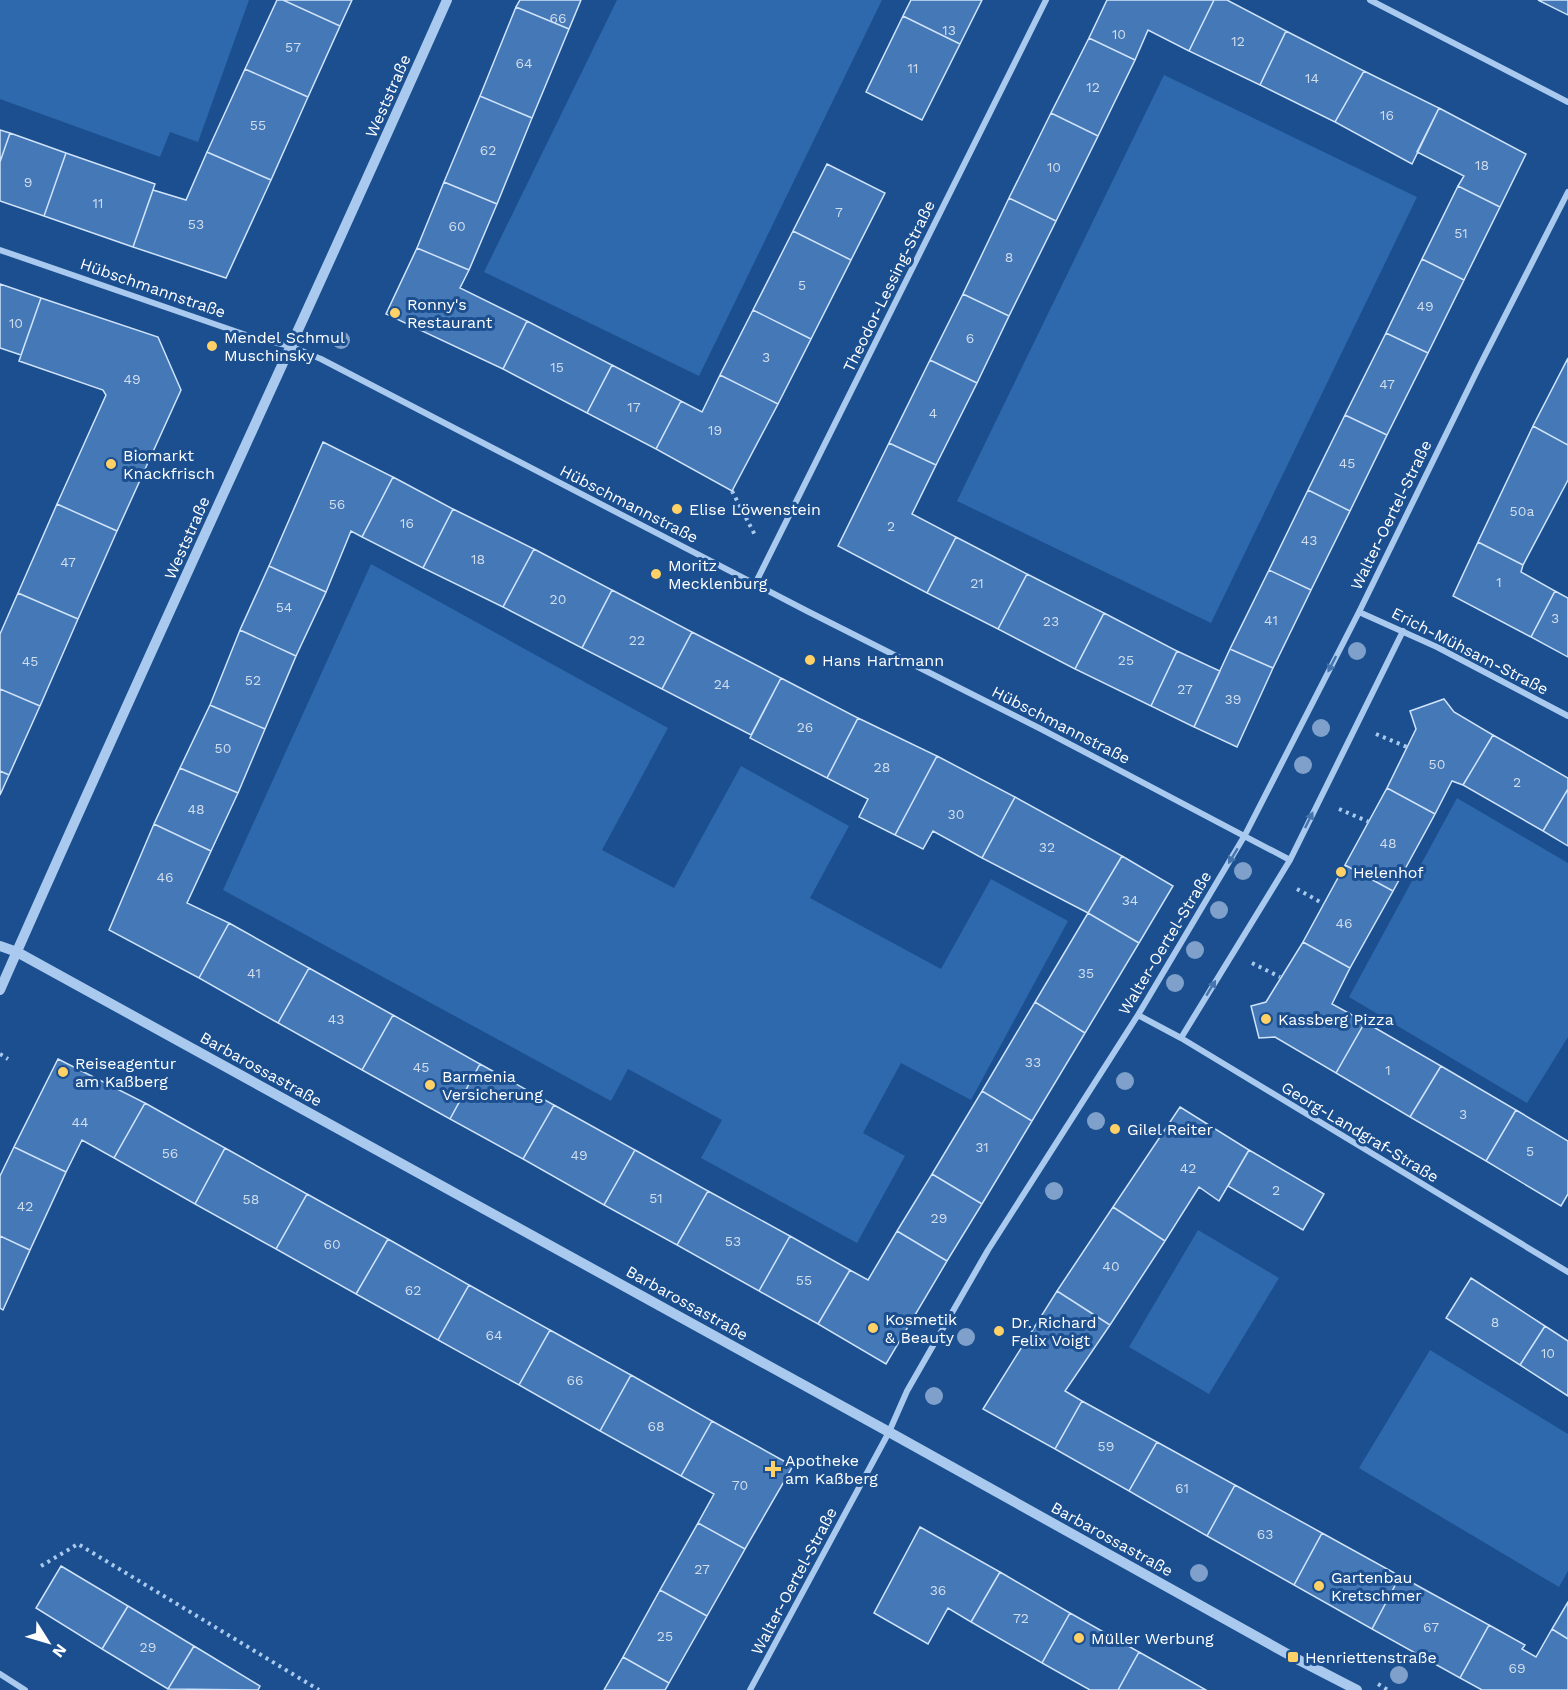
<svg xmlns="http://www.w3.org/2000/svg" width="1568" height="1690" font-family="'Work Sans',sans-serif">
<style>
.green{fill:#2e69ad}
.building{fill:#4478b7;stroke:#cfe3fa;stroke-width:1.5}
.lines{fill:none;stroke-linecap:round;stroke-linejoin:round}
.path{stroke:#a9c9ee;stroke-width:4;stroke-dasharray:3 4.5;stroke-linecap:butt}
.minor{stroke:#a9c9ee;stroke-width:6}
.tertiary{stroke:#a9c9ee;stroke-width:10}
.tree{fill:#7ea0ca}
.oneway{fill:#4674ac}
.poi-dot{fill:#ffd166;stroke:#1b4f8f;stroke-width:2}
.labels{text-anchor:middle;dominant-baseline:central;stroke-width:6;stroke-linejoin:round;paint-order:stroke}
.number-label{font-size:14px;fill:#d0dded}
.street-label{font-size:16px;fill:#fff;stroke:#1b4f8f}
.poi-label{font-size:16px;fill:#fff;stroke:#1b4f8f;text-anchor:start}
</style>
<rect width="100%" height="100%" fill="#1b4f8f"/>
<!-- green -->
<path class="green" d="M0,0H249L198,142L170,132L160,157L0,99Z
M617,0H882L699,376L484,272Z
M1164,75L1417,197L1211,623L957,501Z
M371,564L668,728L602,850L674,888L741,766L849,826L810,898L941,969L991,879L1068,921L971,1100L901,1063L863,1133L905,1156L857,1243L701,1158L722,1120L628,1069L611,1101L223,890Z
M1457,798L1568,863V1037L1527,1103L1349,997Z
M1198,1230L1279,1278L1209,1394L1129,1347Z
M1430,1350L1568,1434V1571L1559,1587L1359,1468Z"/>
<!-- building -->
<path class="building" d="M277,0H283L340,26L308,97L245,69Z
M283,0H352L340,26Z
M520,0H581L569,29L516,7Z
M911,0H982L960,44L903,16Z
M1107,0H1214L1189,51L1148,30L1135,60L1089,38Z
M1214,0H1227L1286,31L1260,85L1189,51Z
M1538,0H1568V15Z
M516,7L569,29L532,118L480,96Z
M903,16L960,44L922,120L866,92Z
M1286,31L1364,71L1335,122L1260,85Z
M1089,38L1135,60L1098,136L1051,113Z
M245,69L308,97L271,180L207,152Z
M1364,71L1439,108L1412,164L1335,122Z
M480,96L532,118L497,204L444,182Z
M1439,108L1526,154L1500,207L1458,186L1464,176L1417,152Z
M1051,113L1098,136L1056,221L1009,198Z
M0,130L10,133L0,162Z
M10,133L66,153L44,216L0,201V162Z
M207,152L271,180L226,278L133,247L153,190L186,200Z
M66,153L155,184L133,247L44,216Z
M827,164L885,193L851,260L793,231Z
M444,182L497,204L469,270L417,248Z
M1458,186L1500,207L1464,280L1422,259Z
M1009,198L1056,221L1009,316L963,294Z
M793,231L851,260L811,339L753,310Z
M417,248L469,270L460,288L527,321L503,369L386,314Z
M1422,259L1464,280L1428,353L1386,333Z
M0,284L41,298L21,355L0,348Z
M963,294L1009,316L977,383L930,360Z
M41,298L158,337L181,390L117,531L57,504L106,395L103,390L19,361Z
M753,310L811,339L778,404L720,375Z
M527,321L612,365L587,413L503,369Z
M1386,333L1428,353L1387,435L1345,415Z
M1568,358V445L1533,426Z
M930,360L977,383L936,465L889,443Z
M612,365L681,401L656,449L587,413Z
M720,375L778,404L732,491L656,449L681,401L702,412Z
M1345,415L1387,435L1350,511L1308,490Z
M1533,426L1568,445V480L1523,565L1478,542Z
M323,442L393,477L362,537L351,531L326,592L269,566Z
M889,443L936,465L912,514L956,537L927,593L838,546Z
M393,477L453,509L423,568L362,537Z
M1308,490L1350,511L1311,590L1269,570Z
M57,504L117,531L78,619L18,593Z
M453,509L534,549L503,607L423,568Z
M956,537L1027,574L998,629L927,593Z
M1478,542L1523,565L1521,572L1555,591L1531,637L1453,596Z
M534,549L612,590L582,648L503,607Z
M269,566L326,592L296,656L240,630Z
M1269,570L1311,590L1273,668L1230,649Z
M1027,574L1104,613L1075,669L998,629Z
M612,590L692,632L662,689L582,648Z
M1555,591L1568,598V657L1531,637Z
M18,593L78,619L40,706L0,689V634Z
M1104,613L1177,651L1151,706L1075,669Z
M240,630L296,656L265,729L210,705Z
M692,632L781,678L751,735L662,689Z
M1230,649L1273,668L1237,747L1194,727Z
M1177,651L1220,671L1194,727L1151,706Z
M781,678L858,718L827,778L750,738Z
M0,689L40,706L9,775L0,771Z
M1444,699L1454,712L1493,735L1463,785L1452,781L1435,814L1387,788L1416,729L1410,711Z
M210,705L265,729L238,793L180,768Z
M858,718L937,756L895,835L859,817L868,799L827,778Z
M1493,735L1568,778V789L1543,831L1463,785Z
M937,756L1015,797L982,858L933,831L923,849L895,835Z
M180,768L238,793L211,851L154,824Z
M0,771L9,775L0,795Z
M1387,788L1435,814L1393,891L1345,865Z
M1568,789V846L1543,831Z
M1015,797L1122,856L1088,913L982,858Z
M154,824L211,851L187,903L229,923L199,978L109,930Z
M1122,856L1173,886L1139,943L1088,913Z
M1345,865L1393,891L1350,968L1303,942Z
M1088,913L1139,943L1085,1033L1035,1002Z
M229,923L309,968L278,1023L199,978Z
M1303,942L1350,968L1332,1004L1365,1022L1336,1073L1275,1037L1259,1038L1251,1006L1266,1002Z
M309,968L393,1015L362,1070L278,1023Z
M1035,1002L1085,1033L1032,1121L982,1091Z
M393,1015L480,1064L450,1119L362,1070Z
M1365,1022L1441,1066L1410,1117L1336,1073Z
M58,1059L145,1103L114,1158L82,1140L66,1172L14,1147Z
M480,1064L554,1105L523,1159L450,1119Z
M1441,1066L1516,1110L1486,1161L1410,1117Z
M982,1091L1032,1121L982,1204L932,1174Z
M145,1103L225,1148L195,1204L114,1158Z
M554,1105L635,1150L604,1205L523,1159Z
M1180,1107L1249,1150L1219,1201L1199,1187L1165,1241L1113,1207Z
M1516,1110L1568,1141V1194L1561,1206L1486,1161Z
M14,1147L66,1172L30,1250L0,1236V1176Z
M225,1148L307,1194L276,1249L195,1204Z
M635,1150L708,1191L677,1245L604,1205Z
M1249,1150L1324,1194L1303,1230L1228,1186Z
M932,1174L982,1204L947,1261L897,1231Z
M708,1191L790,1236L759,1291L677,1245Z
M307,1194L388,1239L356,1294L276,1249Z
M1113,1207L1165,1241L1110,1325L1057,1291Z
M897,1231L947,1261L886,1364L818,1324L850,1270L868,1280Z
M0,1236L30,1250L3,1310L0,1308Z
M790,1236L850,1270L818,1324L759,1291Z
M388,1239L469,1285L438,1340L356,1294Z
M1471,1278L1545,1326L1520,1365L1446,1318Z
M469,1285L550,1330L519,1385L438,1340Z
M1057,1291L1110,1325L1065,1391L1082,1401L1055,1449L983,1409Z
M1545,1326L1568,1341V1396L1520,1365Z
M550,1330L631,1375L600,1431L519,1385Z
M631,1375L712,1421L681,1476L600,1431Z
M1082,1401L1157,1442L1129,1491L1055,1449Z
M712,1421L793,1466L745,1549L698,1523L714,1494L681,1476Z
M1157,1442L1235,1485L1207,1536L1129,1491Z
M1235,1485L1322,1533L1294,1585L1207,1536Z
M698,1523L745,1549L707,1616L660,1590Z
M920,1527L1000,1572L971,1622L948,1608L928,1644L874,1613Z
M1322,1533L1400,1576L1372,1629L1294,1585Z
M61,1566L128,1606L102,1649L36,1608Z
M1000,1572L1070,1613L1042,1663L971,1622Z
M1400,1576L1489,1625L1460,1678L1372,1629Z
M660,1590L707,1616L669,1683L623,1657Z
M1568,1602V1639L1552,1629Z
M128,1606L194,1646L168,1689L102,1649Z
M1070,1613L1139,1652L1118,1690H1090L1042,1663Z
M1489,1625L1525,1645L1522,1649L1536,1657L1552,1629L1568,1639V1690H1482L1460,1678Z
M194,1646L260,1686L258,1690L168,1689Z
M1139,1652L1206,1690H1118Z
M623,1657L669,1683L665,1690H604Z"/>
<g class="lines">
<!-- path -->
<path class="path" d="M732,491L756,537
M1376,734L1407,747
M1339,809L1369,822
M1297,889L1324,904
M1252,963L1280,977
M0,1054L8,1059
M41,1566L78,1544L319,1690
M1378,1684L1388,1690"/>
<!-- minor -->
<path class="minor" d="M1370,0L1568,102
M0,250L252,337L290,346L321,359L807,611L1041,729L1290,860
M755,584L1046,0
M1359,612L1437,647L1568,716
M1138,1015L1181,1038L1568,1272
M1181,1038L1290,860L1403,631
M0,1674L25,1690
M750,1690L889,1432L907,1391L988,1250L1138,1015L1245,835L1359,612L1479,367L1568,192"/>
<!-- tertiary -->
<path class="tertiary" d="M0,946L17,952L889,1432L1293,1657L1357,1690
M0,990C145,659 300,331 447,0"/>
</g>
<!-- trees -->
<g class="tree">
<circle cx="341" cy="340" r="9"/>
<circle cx="1357" cy="651" r="9"/>
<circle cx="1321" cy="728" r="9"/>
<circle cx="1303" cy="765" r="9"/>
<circle cx="1243" cy="871" r="9"/>
<circle cx="1219" cy="910" r="9"/>
<circle cx="1195" cy="950" r="9"/>
<circle cx="1175" cy="983" r="9"/>
<circle cx="1125" cy="1081" r="9"/>
<circle cx="1096" cy="1121" r="9"/>
<circle cx="1054" cy="1191" r="9"/>
<circle cx="966" cy="1337" r="9"/>
<circle cx="934" cy="1396" r="9"/>
<circle cx="1199" cy="1573" r="9"/>
<circle cx="1399" cy="1675" r="9"/>
</g>
<!-- one-way arrows -->
<defs><path id="oneway-solid" d="M-6-.8H1V-3.2L6.5 0L1 3.2V.8H-6Z" transform="scale(1.5)"/></defs>
<g class="oneway">
<use href="#oneway-solid" transform="translate(1332 664) rotate(117)"/>
<use href="#oneway-solid" transform="translate(1309 820) rotate(-64)"/>
<use href="#oneway-solid" transform="translate(1233 856) rotate(121)"/>
<use href="#oneway-solid" transform="translate(1211 988) rotate(-59)"/>
</g>
<!-- markers -->
<g class="poi-dot">
<circle cx="395" cy="313" r="6"/>
<circle cx="212" cy="346" r="6"/>
<circle cx="111" cy="464" r="6"/>
<circle cx="677" cy="509" r="6"/>
<circle cx="656" cy="574" r="6"/>
<circle cx="810" cy="660" r="6"/>
<circle cx="1341" cy="872" r="6"/>
<circle cx="1266" cy="1019" r="6"/>
<circle cx="63" cy="1072" r="6"/>
<circle cx="430" cy="1085" r="6"/>
<circle cx="1115" cy="1129" r="6"/>
<circle cx="873" cy="1328" r="6"/>
<circle cx="999" cy="1331" r="6"/>
<path d="M770 1460h6v6h6v6h-6v6h-6v-6h-6v-6h6z"/>
<circle cx="1319" cy="1586" r="6"/>
<circle cx="1079" cy="1638" r="6"/>
<rect x="1287" y="1651" width="12" height="12" rx="3"/>
</g>
<g class="labels">
<!-- number labels -->
<g class="number-label">
<text x="558" y="18">66</text>
<text x="949" y="30">13</text>
<text x="1119" y="34">10</text>
<text x="1238" y="41">12</text>
<text x="293" y="47">57</text>
<text x="524" y="63">64</text>
<text x="913" y="68">11</text>
<text x="1312" y="78">14</text>
<text x="1093" y="87">12</text>
<text x="1387" y="115">16</text>
<text x="258" y="125">55</text>
<text x="488" y="150">62</text>
<text x="1482" y="165">18</text>
<text x="1054" y="167">10</text>
<text x="28" y="182">9</text>
<text x="98" y="203">11</text>
<text x="839" y="212">7</text>
<text x="196" y="224">53</text>
<text x="457" y="226">60</text>
<text x="1461" y="233">51</text>
<text x="1009" y="257">8</text>
<text x="802" y="285">5</text>
<text x="1425" y="306">49</text>
<text x="16" y="323">10</text>
<text x="970" y="338">6</text>
<text x="766" y="357">3</text>
<text x="557" y="367">15</text>
<text x="132" y="379">49</text>
<text x="1387" y="384">47</text>
<text x="634" y="407">17</text>
<text x="933" y="413">4</text>
<text x="715" y="430">19</text>
<text x="1347" y="463">45</text>
<text x="337" y="504">56</text>
<text x="1522" y="511">50a</text>
<text x="407" y="523">16</text>
<text x="891" y="526">2</text>
<text x="1309" y="540">43</text>
<text x="478" y="559">18</text>
<text x="68" y="562">47</text>
<text x="1499" y="582">1</text>
<text x="977" y="583">21</text>
<text x="558" y="599">20</text>
<text x="284" y="607">54</text>
<text x="1555" y="618">3</text>
<text x="1271" y="620">41</text>
<text x="1051" y="621">23</text>
<text x="637" y="640">22</text>
<text x="1126" y="660">25</text>
<text x="30" y="661">45</text>
<text x="253" y="680">52</text>
<text x="722" y="684">24</text>
<text x="1185" y="689">27</text>
<text x="1233" y="699">39</text>
<text x="805" y="727">26</text>
<text x="223" y="748">50</text>
<text x="1437" y="764">50</text>
<text x="882" y="767">28</text>
<text x="1517" y="782">2</text>
<text x="196" y="809">48</text>
<text x="956" y="814">30</text>
<text x="1388" y="843">48</text>
<text x="1047" y="847">32</text>
<text x="165" y="877">46</text>
<text x="1130" y="900">34</text>
<text x="1344" y="923">46</text>
<text x="254" y="973">41</text>
<text x="1086" y="973">35</text>
<text x="336" y="1019">43</text>
<text x="1033" y="1062">33</text>
<text x="421" y="1067">45</text>
<text x="1388" y="1070">1</text>
<text x="1463" y="1114">3</text>
<text x="80" y="1122">44</text>
<text x="982" y="1147">31</text>
<text x="1530" y="1151">5</text>
<text x="170" y="1153">56</text>
<text x="579" y="1155">49</text>
<text x="1188" y="1168">42</text>
<text x="1276" y="1190">2</text>
<text x="656" y="1198">51</text>
<text x="251" y="1199">58</text>
<text x="25" y="1206">42</text>
<text x="939" y="1218">29</text>
<text x="733" y="1241">53</text>
<text x="332" y="1244">60</text>
<text x="1111" y="1266">40</text>
<text x="804" y="1280">55</text>
<text x="413" y="1290">62</text>
<text x="1495" y="1322">8</text>
<text x="494" y="1335">64</text>
<text x="1548" y="1353">10</text>
<text x="575" y="1380">66</text>
<text x="656" y="1426">68</text>
<text x="1106" y="1446">59</text>
<text x="740" y="1485">70</text>
<text x="1182" y="1488">61</text>
<text x="1265" y="1534">63</text>
<text x="702" y="1569">27</text>
<text x="938" y="1590">36</text>
<text x="1021" y="1618">72</text>
<text x="1431" y="1627">67</text>
<text x="665" y="1636">25</text>
<text x="148" y="1647">29</text>
<text x="1517" y="1668">69</text>
</g>
<!-- street labels -->
<g class="street-label">
<text transform="translate(388 96) rotate(-66)">Weststraße</text>
<text transform="translate(889 286) rotate(-64)">Theodor-Lessing-Straße</text>
<text transform="translate(153 288) rotate(19)">Hübschmannstraße</text>
<text transform="translate(629 504) rotate(27)">Hübschmannstraße</text>
<text transform="translate(1391 515) rotate(-64)">Walter-Oertel-Straße</text>
<text transform="translate(187 538) rotate(-66)">Weststraße</text>
<text transform="translate(1470 651) rotate(27)">Erich-Mühsam-Straße</text>
<text transform="translate(1061 725) rotate(27)">Hübschmannstraße</text>
<text transform="translate(1165 943) rotate(-59)">Walter-Oertel-Straße</text>
<text transform="translate(261 1069) rotate(29)">Barbarossastraße</text>
<text transform="translate(1360 1132) rotate(31)">Georg-Landgraf-Straße</text>
<text transform="translate(687 1303) rotate(29)">Barbarossastraße</text>
<text transform="translate(1112 1539) rotate(29)">Barbarossastraße</text>
<text transform="translate(794 1581) rotate(-62)">Walter-Oertel-Straße</text>
</g>
<!-- poi labels -->
<g class="poi-label">
<text x="407" y="304">Ronny's<tspan x="407" dy="18">Restaurant</tspan></text>
<text x="224" y="337">Mendel Schmul<tspan x="224" dy="18">Muschinsky</tspan></text>
<text x="123" y="455">Biomarkt<tspan x="123" dy="18">Knackfrisch</tspan></text>
<text x="689" y="509">Elise Löwenstein</text>
<text x="668" y="565">Moritz<tspan x="668" dy="18">Mecklenburg</tspan></text>
<text x="822" y="660">Hans Hartmann</text>
<text x="1353" y="872">Helenhof</text>
<text x="1278" y="1019">Kassberg Pizza</text>
<text x="75" y="1063">Reiseagentur<tspan x="75" dy="18">am Kaßberg</tspan></text>
<text x="442" y="1076">Barmenia<tspan x="442" dy="18">Versicherung</tspan></text>
<text x="1127" y="1129">Gilel Reiter</text>
<text x="885" y="1319">Kosmetik<tspan x="885" dy="18">&amp; Beauty</tspan></text>
<text x="1011" y="1322">Dr. Richard<tspan x="1011" dy="18">Felix Voigt</tspan></text>
<text x="785" y="1460">Apotheke<tspan x="785" dy="18">am Kaßberg</tspan></text>
<text x="1331" y="1577">Gartenbau<tspan x="1331" dy="18">Kretschmer</tspan></text>
<text x="1091" y="1638">Müller Werbung</text>
<text x="1305" y="1657">Henriettenstraße</text>
</g>
</g>
<!-- north arrow -->
<g transform="translate(48 1642) rotate(127)" stroke="#1b4f8f" stroke-width="4.5" paint-order="stroke">
<path d="M0-4.5L10 22L0 15L-10 22Z" fill="#ffffff"/>
<text y="-9" font-size="16" font-weight="bold" text-anchor="middle" fill="#ffffff">N</text>
</g>
</svg>
